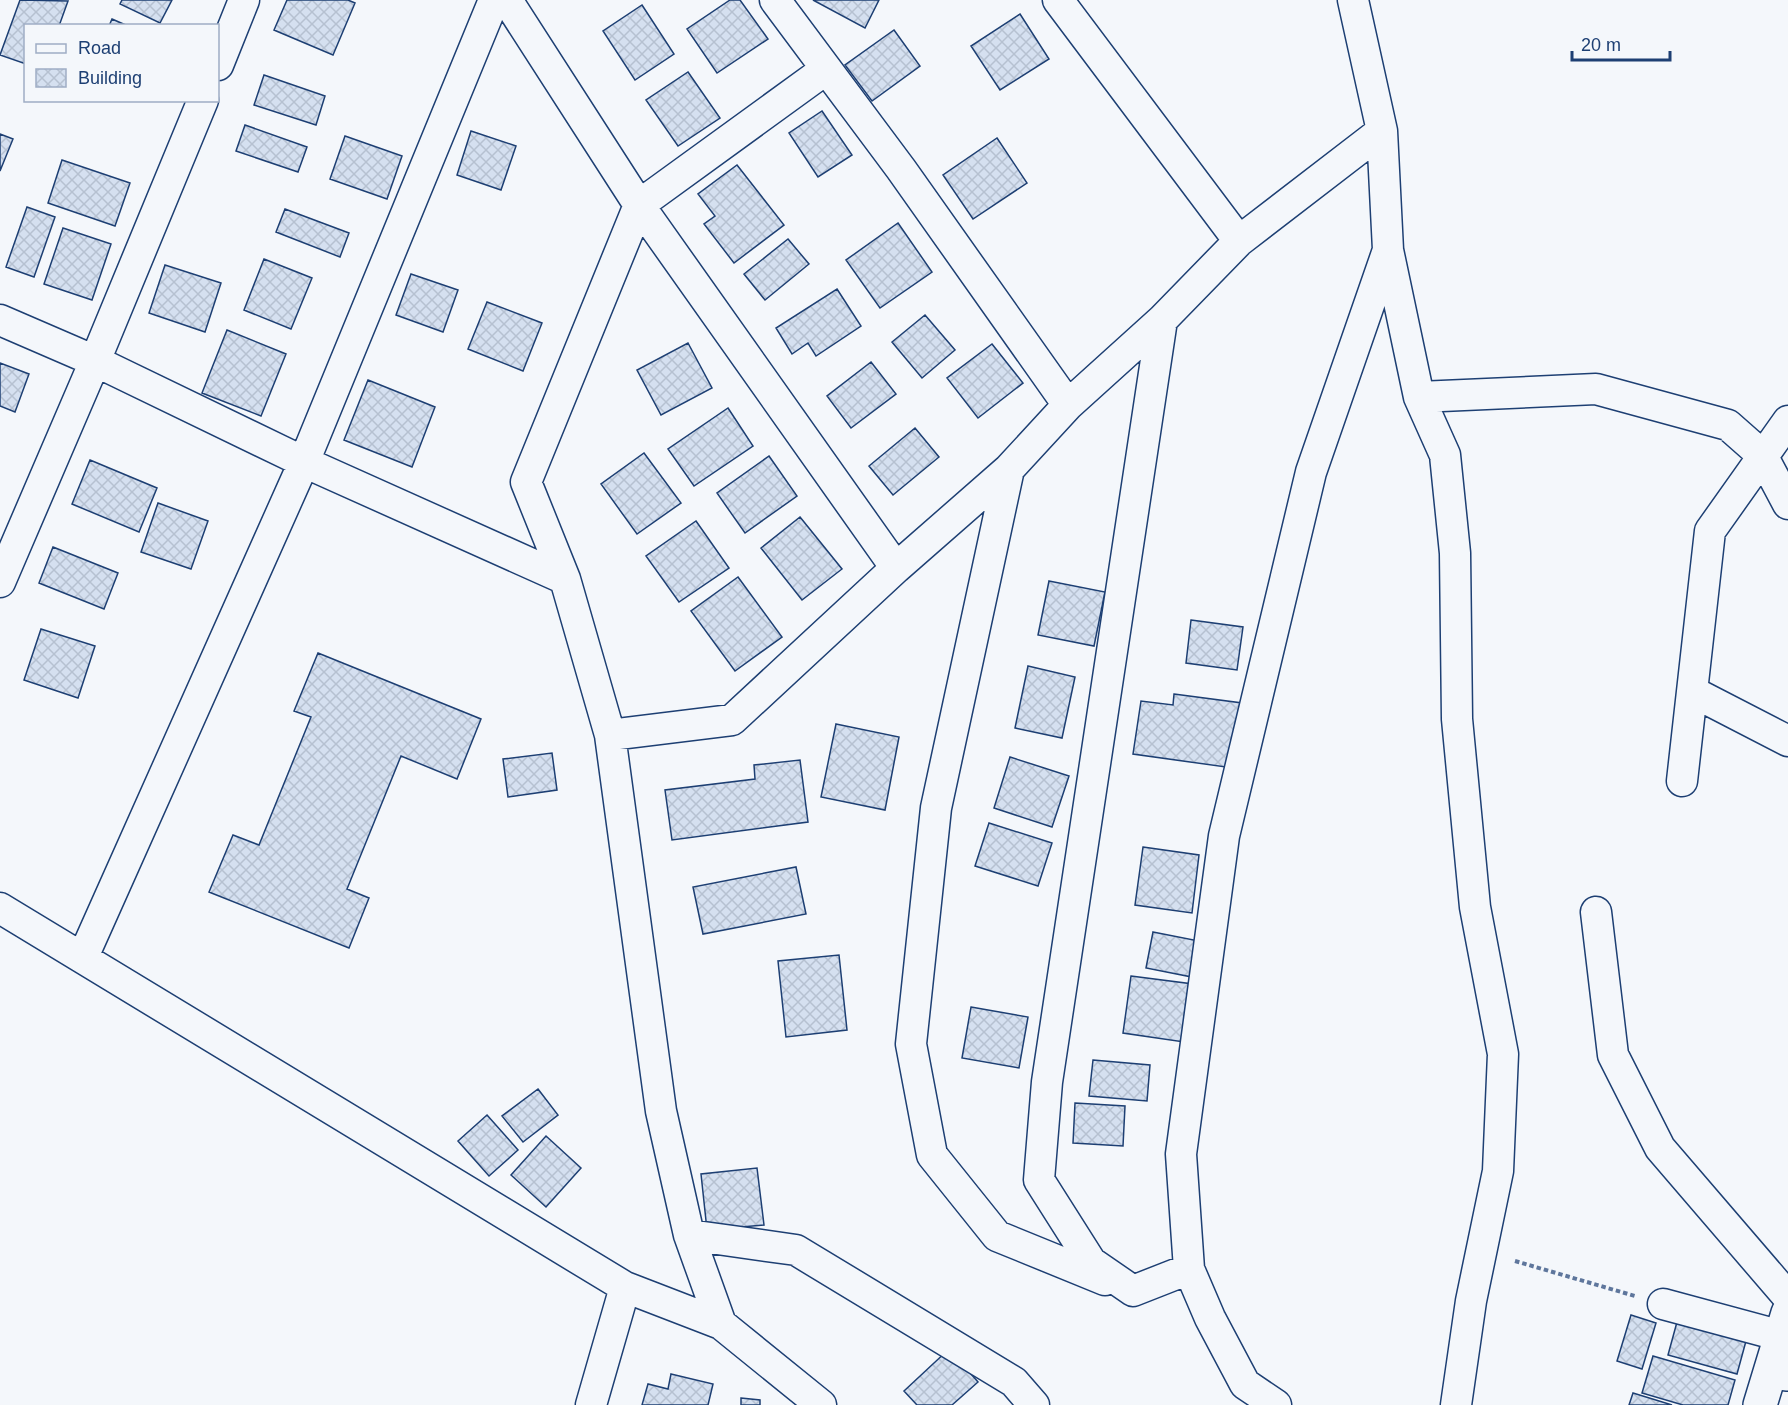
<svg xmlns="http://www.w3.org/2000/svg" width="1788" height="1405" font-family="Arial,sans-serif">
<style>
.building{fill:url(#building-cross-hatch);stroke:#1d3f73;stroke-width:1.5}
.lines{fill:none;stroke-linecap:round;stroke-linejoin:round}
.minor-casing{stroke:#1d3f73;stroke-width:33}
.tertiary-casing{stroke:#1d3f73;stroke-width:36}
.secondary-casing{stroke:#1d3f73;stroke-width:36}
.path{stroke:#5e769c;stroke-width:4;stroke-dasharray:4.5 3;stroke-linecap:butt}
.minor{stroke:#f4f7fb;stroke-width:30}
.tertiary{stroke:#f4f7fb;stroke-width:33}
.secondary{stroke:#f4f7fb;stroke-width:33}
</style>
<defs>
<pattern id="building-cross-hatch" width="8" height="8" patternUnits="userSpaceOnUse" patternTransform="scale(1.5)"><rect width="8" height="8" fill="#d5e0f0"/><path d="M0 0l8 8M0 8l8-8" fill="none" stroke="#b6c1d1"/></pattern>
</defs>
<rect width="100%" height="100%" fill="#f4f7fb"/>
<!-- building -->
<path class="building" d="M20,0L68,1L59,26H26V64L0,55Z
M122,0H172L160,23L120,4Z
M287,0H348L355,3L333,55L274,30Z
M730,0H740L768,39L717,73L687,29Z
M813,0H879L865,28Z
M642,5L674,54L635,80L603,31Z
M1020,14L1049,59L1000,90L971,46Z
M112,19L128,26H109Z
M894,30L920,66L872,101L845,65Z
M688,72L720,118L678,146L646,100Z
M264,75L325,96L316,125L254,105Z
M822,111L852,155L818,177L789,133Z
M245,125L307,147L298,172L236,151Z
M471,131L516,146L501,190L457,175Z
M0,134L13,139L0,171Z
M345,136L402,156L387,199L330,179Z
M997,138L1027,183L973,219L943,175Z
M62,160L130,183L115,226L48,203Z
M737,165L784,225L734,263L704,224L715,216L698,194Z
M27,207L55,217L34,277L6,267Z
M285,209L349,233L340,257L276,232Z
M898,223L932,272L880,308L846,260Z
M63,228L111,244L92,300L44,284Z
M788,239L809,264L765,300L744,274Z
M264,259L312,278L291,329L244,310Z
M165,265L221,283L205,332L149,313Z
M411,274L458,290L443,332L396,315Z
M837,289L861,326L816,356L808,343L792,354L776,328Z
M487,302L542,323L523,371L468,349Z
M925,315L955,350L922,378L892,342Z
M227,330L286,354L261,416L202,393Z
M688,343L712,388L661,415L637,370Z
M992,344L1023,383L978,418L947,378Z
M871,362L896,394L851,428L827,396Z
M0,363L29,374L15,412L0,406Z
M368,380L435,407L412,467L344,440Z
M728,408L753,446L694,486L668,449Z
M915,428L939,457L893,495L869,466Z
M644,453L681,503L637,534L601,484Z
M769,456L797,496L745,533L717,493Z
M90,460L157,488L139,532L72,504Z
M158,503L208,521L191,569L141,552Z
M800,517L842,569L802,600L761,548Z
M696,521L729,568L679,602L646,556Z
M53,547L118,573L104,609L39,583Z
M738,577L782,637L735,671L691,611Z
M1049,581L1105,592L1094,646L1038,635Z
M1191,620L1243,627L1237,670L1186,663Z
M41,629L95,646L78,698L24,680Z
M318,653L481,719L457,779L401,756L347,889L369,898L349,948L209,892L233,835L259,845L311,717L294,711Z
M1028,666L1075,677L1062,738L1015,728Z
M1174,694L1242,703L1233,768L1133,754L1141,701L1173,705Z
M836,724L899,737L885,810L821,797Z
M552,753L557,790L508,797L503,759Z
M1010,757L1069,776L1052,827L994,808Z
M800,760L808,822L672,840L665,790L755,779L754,765Z
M989,823L1052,843L1038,886L975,866Z
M1143,847L1199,855L1192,913L1135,905Z
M796,867L806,914L703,934L693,887Z
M1153,932L1199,941L1192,977L1146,968Z
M839,955L847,1030L786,1037L778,961Z
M1131,976L1193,984L1184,1042L1123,1033Z
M971,1007L1028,1017L1019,1068L962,1058Z
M1093,1060L1150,1065L1147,1101L1089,1096Z
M538,1089L558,1115L523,1142L502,1116Z
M1075,1103L1125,1106L1123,1146L1073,1143Z
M487,1115L518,1150L489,1176L458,1141Z
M546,1136L581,1168L546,1207L511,1175Z
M757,1168L764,1225L707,1230L701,1174Z
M1631,1315L1656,1323L1642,1369L1617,1361Z
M1677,1322L1746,1341L1737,1374L1668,1355Z
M949,1349L978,1382L952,1405H917L904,1391Z
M1653,1356L1735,1380L1728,1405H1683L1642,1393Z
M671,1374L713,1384L708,1405H642L648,1384L668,1389Z
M1633,1393L1672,1405H1629Z
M741,1398L760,1400V1405H741Z"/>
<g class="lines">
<!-- minor casing -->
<g class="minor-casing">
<path id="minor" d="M507,0L639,205L896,568
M775,0L901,169L1068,405
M1058,0L1239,241
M1353,0L1382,131L1388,250L1419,397L1445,455L1455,553L1457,719L1475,907L1503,1054L1498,1171L1471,1301L1456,1405
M218,65L244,0
M0,320L95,361L304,462L565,579
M1162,320L1047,1082L1039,1180L1091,1262L1133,1291L1189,1269
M1419,397L1596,389L1728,425L1762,455L1788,504
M1009,469L936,808L911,1044L932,1155L997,1236L1105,1280
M0,582L95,361L203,100
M1693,692L1788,741
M610,735L732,720L896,568L1009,469L1068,405L1162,320L1239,241L1382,131
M1682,781L1710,531L1788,421
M0,908L625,1287L721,1324L821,1405
M1596,912L1613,1055L1660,1148L1788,1297
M83,957L304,462L494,0
M689,1235L796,1250L1014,1382L1034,1405
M1663,1304L1782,1336
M721,1324L689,1235L661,1111L610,735L565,579L526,482L639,205L825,70
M591,1405L625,1287
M1276,1405L1245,1384L1210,1318L1189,1269L1181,1154L1224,836L1311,472L1388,250"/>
</g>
<!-- tertiary casing -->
<g class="tertiary-casing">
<path id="tertiary" d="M1760,1405L1788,1313"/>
</g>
<!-- secondary casing -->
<g class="secondary-casing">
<path id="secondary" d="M1771,1372L1788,1374"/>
</g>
<!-- path -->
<path class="path" d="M1515,1261L1635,1296"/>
<!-- minor -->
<use href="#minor" class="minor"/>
<!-- tertiary -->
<use href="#tertiary" class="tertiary"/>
<!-- secondary -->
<use href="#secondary" class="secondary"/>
</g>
<!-- legend -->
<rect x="24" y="24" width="195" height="78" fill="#f4f7fb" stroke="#9eadc5" stroke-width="1.5"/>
<rect x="36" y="44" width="30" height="9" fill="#f4f7fb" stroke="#9eadc5" stroke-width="1.5"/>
<text x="78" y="54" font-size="18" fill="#1d3f73">Road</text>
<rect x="36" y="69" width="30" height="18" fill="url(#building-cross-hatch)" stroke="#9eadc5" stroke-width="1.5"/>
<text x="78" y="84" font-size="18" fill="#1d3f73">Building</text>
<!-- scale -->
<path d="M1572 51v9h98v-9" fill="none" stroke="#1d3f73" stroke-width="3"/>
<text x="1581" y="51" font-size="18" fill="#1d3f73" stroke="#f4f7fb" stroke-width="4.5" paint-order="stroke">20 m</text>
</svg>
